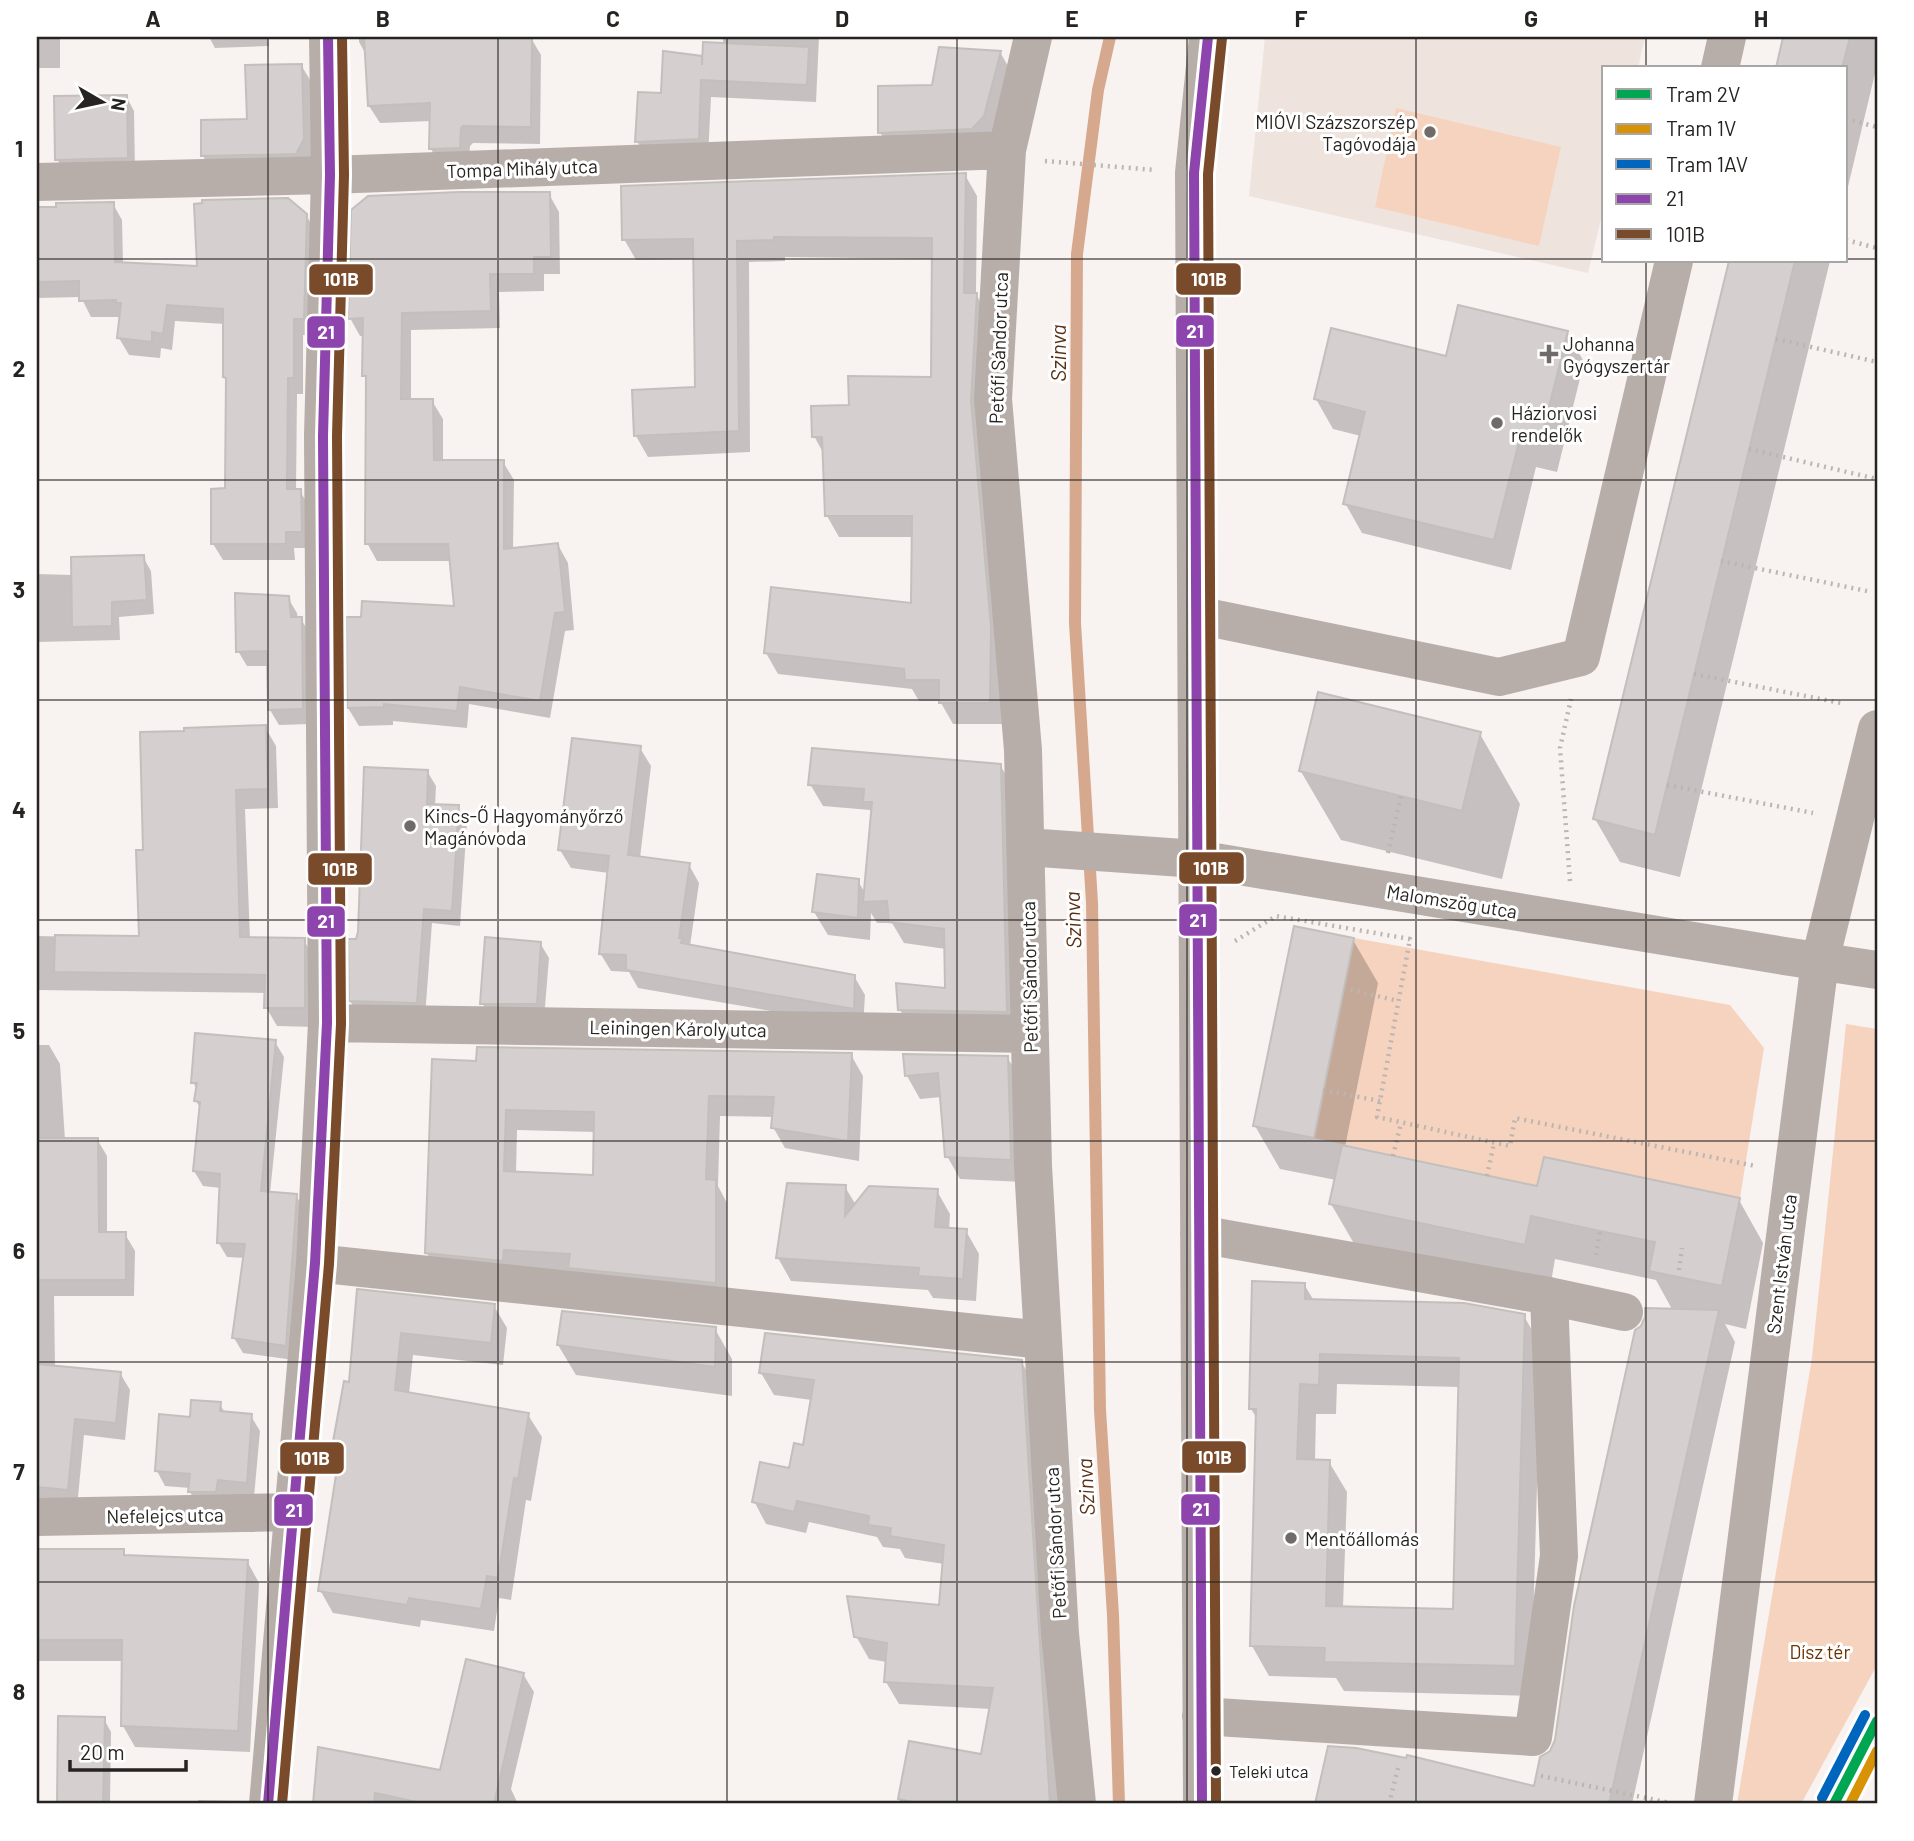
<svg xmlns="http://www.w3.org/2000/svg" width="1914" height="1841" font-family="Barlow,sans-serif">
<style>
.built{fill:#efe3dd}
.green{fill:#f5d3bf}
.shadow{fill:#0003;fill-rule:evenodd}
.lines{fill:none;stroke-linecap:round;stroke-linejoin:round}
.stream{stroke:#d6a98e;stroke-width:12}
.building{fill:#d5d0cf;stroke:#c3bfbd;stroke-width:2;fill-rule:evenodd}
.path{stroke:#bcb5b1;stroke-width:4.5;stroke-dasharray:2 5;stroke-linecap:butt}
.minor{stroke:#b7aea9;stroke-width:38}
.bus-1-casing{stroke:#fff;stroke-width:16}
.bus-2-casing{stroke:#fff;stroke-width:16}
.bus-1{stroke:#8e44ad;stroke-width:10}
.bus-2{stroke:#7a4b2a;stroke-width:10}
.tram-1-casing{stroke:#fff;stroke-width:16}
.tram-2-casing{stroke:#fff;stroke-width:16}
.tram-3-casing{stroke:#fff;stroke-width:16}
.tram-1{stroke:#00a651;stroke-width:10}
.tram-2{stroke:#d89205;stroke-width:10}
.tram-3{stroke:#0065bd;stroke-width:10}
.grid{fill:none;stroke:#262321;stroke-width:2;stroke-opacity:0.55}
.poi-dot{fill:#706b69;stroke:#fff;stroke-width:2.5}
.bus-dot{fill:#262321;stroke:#fff;stroke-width:2.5}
.labels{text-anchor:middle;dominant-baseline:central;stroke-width:6;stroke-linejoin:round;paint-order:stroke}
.bus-label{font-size:17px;fill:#262321;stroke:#fff;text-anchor:start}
.poi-label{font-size:19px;fill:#262321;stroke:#fff;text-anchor:start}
.street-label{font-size:19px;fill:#262321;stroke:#fff}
.park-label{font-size:19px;fill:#6b3202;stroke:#fff}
.water-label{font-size:21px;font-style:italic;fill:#593013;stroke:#fff}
.line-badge{stroke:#fff;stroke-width:2.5}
.badge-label{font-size:19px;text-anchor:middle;font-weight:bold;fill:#fff}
.neatline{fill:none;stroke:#262321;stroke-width:2.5}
.grid-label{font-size:23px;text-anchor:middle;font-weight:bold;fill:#262321}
</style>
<rect width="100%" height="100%" fill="#f8f2f0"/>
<!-- built -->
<path class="built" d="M1265,37H1645L1638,68H1604V207L1588,273L1249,196Z"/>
<!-- green -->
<path class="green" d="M1396,108L1561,147L1539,246L1375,207Z
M1354,938L1730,1005L1764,1048L1740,1198L1544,1157L1537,1186L1314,1138Z
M1846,1024L1877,1029V1665L1801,1804H1737L1812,1358Z"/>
<!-- shadow -->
<path class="shadow" d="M37,37H60V68H37Z
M209,37H268L269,46L215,48Z
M359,37L531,38L541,55L540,144L473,143L470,146L469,166L441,167L431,149L432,121L380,123L369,106L367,56L359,42Z
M723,37H819L816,102L711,97L708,157L647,159L637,141L662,95L701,57L704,62L723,45Z
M1785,37H1877V65L1846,195V68H1778Z
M1000,52L1013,75L997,140L893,155L880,132L934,87Z
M301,65L315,88L316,163L216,179L203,156L248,121Z
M126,96L134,111L135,173L66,174L57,159Z
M965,175L977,196L976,294L988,316L1002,724H953L940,701H919L912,689L778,674L766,653L913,605V537H839L827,516L825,456L814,436L851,406L932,379L934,259L785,257V261L749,262L750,452L648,457L636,436L634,391L696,388L695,259L636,260L624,239Z
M549,194L559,212L560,274H544V291L499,292L500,328L411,330V401H432L443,419V462H503L514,480L513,550L558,545L568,563L574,630L565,631L550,718L469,704L467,728L393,721V725L359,726L348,708L456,608L451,561H377L367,543L368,382L364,375V336H360L350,318Z
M113,204L122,220L123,264L199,268L306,215L316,232L313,335H303V394H297L296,491H300L310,508V548H294L295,560H223L213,544L227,490L228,382L225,377V324L175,321L172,350L161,348L160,358L129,355L119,338L121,317H91L81,297L37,298V209Z
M1731,261H1830L1680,877L1620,862L1595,819Z
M1567,332L1584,362L1557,472L1536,467L1511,570L1362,533L1345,503L1361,436L1333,429L1316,399L1447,358Z
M143,557L151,571L154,614L119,617L120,640L37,642V574L73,575Z
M288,598L297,613L298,619H301L310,634L311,724L279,725L270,710L269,666H247L238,651Z
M265,727L276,746L278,808L245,809L250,939L304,940L314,959L315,1027L277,1026L266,1007V993L37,990V936L140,938L145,852Z
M1480,734L1520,804L1502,879L1341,840L1300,770Z
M640,748L651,766L640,858L689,865L699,883L690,946L854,976L865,995L863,1027L638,988L629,972L611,971L600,953L609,873L571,868L560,850Z
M1000,765L1013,787L1019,1033L913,1031L900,1010L947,989L946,949L904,943L892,923H877L871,913L870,940L828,935L814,912L858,881L865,893L872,814L870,810L823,806L810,784Z
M427,771L436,786L435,806L458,807L467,822L460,926L432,923L425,1017L359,1016L350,1001L357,941Z
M1353,940L1378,983L1345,1147L1539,1188L1739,1200L1763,1243L1746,1329L1725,1324L1735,1342L1632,1804H1317L1329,1748L1532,1803L1556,1741L1673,1311L1656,1280L1555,1259L1550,1288L1356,1247L1331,1204L1336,1180L1280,1169L1255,1126Z
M540,943L549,958L544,1019L491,1018L482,1003Z
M37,1040V1045H49L60,1064L65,1140L97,1139L107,1156V1234H125L135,1251L134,1296H54L55,1367L120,1373L130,1390L125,1440L84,1435L77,1507L37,1503Z
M275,1042L284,1057L270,1193L296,1195L304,1210L294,1360L243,1353L234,1338L245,1258L227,1257L218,1242L221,1188L203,1186L194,1171L201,1109L196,1101L197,1090L193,1082Z
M851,1055L863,1076L859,1161L785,1148L773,1127L774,1117L720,1116L718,1186L727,1203V1304L439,1273L426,1252L477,1063ZM517,1130L596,1132L595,1177L516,1173Z
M1007,1057L1021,1080L1023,1182L960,1179L947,1156L942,1097L920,1099L907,1076Z
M845,1187L856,1205L937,1191L950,1214L949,1230L966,1231L979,1254L976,1301L933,1298L928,1290L791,1281L778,1258Z
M1304,1284L1314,1301L1524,1316L1541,1346L1531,1696L1344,1691L1336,1678L1269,1676L1252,1646L1258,1420L1251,1409ZM1337,1384L1460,1387L1454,1611L1343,1608L1347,1492L1329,1462L1315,1461L1316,1414H1336Z
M359,1291L494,1306L507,1328L503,1365L413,1355L409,1394L528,1415L542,1437L531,1501L526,1500L511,1600L499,1598L494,1631L421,1620L420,1627L333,1613L320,1590L341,1458L334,1447L350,1384Z
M715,1329L732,1359V1396L576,1375L558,1345Z
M1021,1361L1034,1384L1060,1804H899L910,1743L982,1756L991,1709L899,1704L886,1682L887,1662L869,1659L856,1636L940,1606L944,1564L905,1558L900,1549L883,1547L877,1537L809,1522L806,1533L766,1524L754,1501L790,1470L804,1447L812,1400L774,1395L761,1373Z
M220,1404L225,1413L251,1416L260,1431L254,1497L199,1507L190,1492V1488L165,1486L157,1471L191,1419Z
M37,1551H123L126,1556L247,1561L259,1583L250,1752L135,1747L123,1726V1661H37Z
M523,1674L534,1692L511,1789L518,1804H315L320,1749L442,1772Z
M60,1718L104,1719L111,1732L110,1804H59Z
M198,1800L245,1801L247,1804H198Z"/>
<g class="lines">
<!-- stream -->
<path class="stream" d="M1110,37L1098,90L1077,254L1075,623L1092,903L1100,1410L1113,1615L1119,1804"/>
</g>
<!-- building -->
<path class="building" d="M364,37H532L531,127L463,126L461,128L460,148L429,149L430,103L368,106Z
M1783,37H1850L1842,68H1776Z
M703,42L809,47L807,85L701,80L699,139L635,142L638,92L661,93L663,51L702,56V65Z
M939,47L1001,51L984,116L972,129L878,133V86L932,85Z
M302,64L304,139L296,154L201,156V120L247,119L245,65Z
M127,95L128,158L55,160L54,96Z
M966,173L964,293H977L971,401L991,627L990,703H939V680H905L904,669L764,653L771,587L911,603L912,516H825L822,437H812L811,406L849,405L848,376L931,377L932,238L774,237V240L737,241L739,431L634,436L632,390L695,387L693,239L622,240L621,186Z
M459,192H550L551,257H534V274H490L491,311L402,313L401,399H433L434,460H504V549L558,543L565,612L555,613L540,701L460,687L457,711L384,704V707L347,708L346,617H361L362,601L454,606L448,544H365L366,376H362L363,318L348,319L351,210L368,196Z
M288,198L307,214L304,319H294V378H288L287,489H301L302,532H286V544H211V489L225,488L226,378L223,377V309L167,305L163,334L152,332V342L117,338L121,303H116V300L79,301V281L37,282V207H56V203L114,202L115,262L197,266L194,204L202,203V200Z
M1729,261H1795L1655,835L1593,819Z
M1458,305L1568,331L1540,443L1520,438L1494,540L1343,504L1365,412L1314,399L1331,328L1446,356Z
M144,555L147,600L112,602V626L72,627L71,557Z
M235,593L289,596L291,617H302L303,709L268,710L267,651L236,652Z
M1318,692L1481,732L1462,811L1299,771Z
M266,725L268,789L236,790L240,937L305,938V1008H264L265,975L54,972L55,935L139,936L136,850H143L140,732L184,731V728Z
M572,738L641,746L628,855L690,863L679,938H682L681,943L855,975L854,1009L626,970V955L599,954L609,856L558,850Z
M812,748L1001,764L1007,1012L898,1010L896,983L945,988L944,929L889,922L887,901L863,902L872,802H863L864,789L808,785Z
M364,767L428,770L427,804L459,805L452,911L424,909L417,1003L349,1001L348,939H356L358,932Z
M817,874L859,879L858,918L812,912Z
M1294,926L1354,938L1314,1138L1253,1126Z
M485,937L541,942L537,1004H480Z
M195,1033L276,1040L261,1191L297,1194L286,1346L232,1338L245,1244L217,1243L220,1174L193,1171L200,1102L194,1101L197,1083H191Z
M477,1047L852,1053L848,1141L771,1128L774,1097L709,1096L706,1179L716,1180V1283L568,1268L570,1254L504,1250L503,1261L425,1253L432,1059L476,1061ZM506,1110L594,1112L593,1175L504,1171Z
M903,1054L1008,1056L1011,1160L945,1157L938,1073L905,1076Z
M37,1138H98L99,1232H126V1280H37Z
M1342,1145L1537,1186L1544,1157L1740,1198L1722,1286L1649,1271L1655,1242L1600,1231L1531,1216L1525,1245L1329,1204Z
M787,1183L846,1185L845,1216L869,1186L938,1189L935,1227L967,1229L963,1279L918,1276L919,1268L776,1258Z
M1252,1281L1305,1283V1299L1464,1303L1525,1314L1515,1666L1324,1662L1325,1648L1250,1646L1256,1409H1249ZM1320,1354L1459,1358L1453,1609L1326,1606L1330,1460L1297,1459L1300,1384L1319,1385Z
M357,1289L495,1304L491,1343L401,1333L395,1390L529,1413L518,1479L514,1478L498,1578L487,1576L481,1609L409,1598L407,1605L318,1591L340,1449L332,1447L344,1381L349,1382Z
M1645,1308L1719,1310L1609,1804H1315L1328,1746L1356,1748L1406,1758L1407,1755L1534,1786L1540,1757L1550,1751L1555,1740L1574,1606L1635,1330L1641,1326L1645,1317Z
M562,1311L716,1327L715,1367L557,1345Z
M765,1333L1022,1360L1050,1804H923L898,1799L909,1741L981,1754L993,1688L884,1682L887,1643L854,1637L847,1596L939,1605L944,1545L890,1536L891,1528L868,1525L869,1516L797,1501L794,1512L752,1502L760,1462L789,1468L794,1443L803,1445L814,1380L759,1373Z
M37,1364L121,1372L116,1423L75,1419L68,1490L37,1487Z
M191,1400L221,1402L220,1411L252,1414L247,1483L218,1480L216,1492H188L190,1474L155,1471L159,1414L190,1417Z
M37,1549H124V1555L248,1560L238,1731L121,1726L122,1640H37Z
M466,1659L524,1673L494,1804H426L375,1793L374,1804H313L318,1747L440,1770Z
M58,1716L105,1717L103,1804H57Z"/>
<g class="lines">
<!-- path -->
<path class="path" d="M1846,119L1877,127
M1045,161L1155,170
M1846,240L1877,248
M1776,339L1877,362
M1749,449L1877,479
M1721,561L1867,591
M1694,674L1841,703
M1667,785L1813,813
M1388,853L1401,796
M1570,881L1560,748L1571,699
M1235,941L1276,916L1410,939L1377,1117L1510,1146L1515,1118L1756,1166
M1344,988L1398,1001
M1323,1090L1380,1101
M1393,1156L1401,1123
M1487,1176L1494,1143
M1596,1255L1600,1231
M1679,1270L1682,1248
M1541,1776L1675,1804
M1389,1804L1398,1768"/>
<!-- minor -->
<path class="minor" d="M1033,37L1007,150L993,399L1023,750L1033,1166L1060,1634L1077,1804
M1720,68L1727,37
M37,182L330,175L1007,150
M1197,615L1499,677L1581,657L1674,261
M1026,847L1197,859L1784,956L1877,970
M327,1023L1030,1034
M1199,1234L1549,1296L1559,1556L1533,1737L1201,1716
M315,1263L1043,1340
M1549,1296L1624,1312
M37,1517L293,1512
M268,1804L315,1263L327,1023L323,436L330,175L328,37
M1202,1804L1194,173L1208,37
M1713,1804L1820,961L1877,729"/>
<!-- bus-1 casing -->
<g class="bus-1-casing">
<path id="bus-1" d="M268,1804L315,1263L327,1023L323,436L330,175L328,37
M1202,1804L1194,173L1208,37"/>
</g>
<!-- bus-2 casing -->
<g class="bus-2-casing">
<path id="bus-2" d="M282,1804L329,1264L341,1024L337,436L344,175L342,37
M1216,1804L1208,174L1222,38"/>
</g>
<!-- bus-1 -->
<use href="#bus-1" class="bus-1"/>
<!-- bus-2 -->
<use href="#bus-2" class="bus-2"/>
<!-- tram-1 casing -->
<g class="tram-1-casing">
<path id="tram-1" d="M1834,1804L1877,1721"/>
</g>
<!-- tram-2 casing -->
<g class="tram-2-casing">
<path id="tram-2" d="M1850,1804L1877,1751"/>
</g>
<!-- tram-3 casing -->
<g class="tram-3-casing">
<path id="tram-3" d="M1822,1798L1865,1715"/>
</g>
<!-- tram-1 -->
<use href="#tram-1" class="tram-1"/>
<!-- tram-2 -->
<use href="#tram-2" class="tram-2"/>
<!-- tram-3 -->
<use href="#tram-3" class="tram-3"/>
</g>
<!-- grid -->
<path class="grid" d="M268,37V1804M498,37V1804M727,37V1804M957,37V1804M1187,37V1804M1416,37V1804M1646,37V68M37,259H1604M1846,259H1877M1646,261V1804M37,480H1877M37,700H1877M37,920H1877M37,1141H1877M37,1362H1877M37,1582H1877"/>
<!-- markers -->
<g class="poi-dot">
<circle cx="1430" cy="132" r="7"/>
<path d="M1545.5 343.5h7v7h7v7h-7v7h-7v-7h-7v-7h7z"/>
<circle cx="1497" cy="423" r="7"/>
<circle cx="410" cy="826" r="7"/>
<circle cx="1291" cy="1538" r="7"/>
</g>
<circle class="bus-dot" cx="1216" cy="1771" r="6"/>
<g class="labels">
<!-- bus labels -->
<g class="bus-label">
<text x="1229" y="1771">Teleki utca</text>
</g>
<!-- poi labels -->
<g class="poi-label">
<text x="1416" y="121" text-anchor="end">MIÓVI Százszorszép<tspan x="1416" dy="22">Tagóvodája</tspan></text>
<text x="1563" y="343">Johanna<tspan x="1563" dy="22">Gyógyszertár</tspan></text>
<text x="1511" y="412">Háziorvosi<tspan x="1511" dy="22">rendelők</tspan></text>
<text x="424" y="815">Kincs-Ő Hagyományőrző<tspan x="424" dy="22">Magánóvoda</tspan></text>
<text x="1305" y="1538">Mentőállomás</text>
</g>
<!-- street labels -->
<g class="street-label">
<text transform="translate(522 168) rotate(-2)">Tompa Mihály utca</text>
<text transform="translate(998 348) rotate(-88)">Petőfi Sándor utca</text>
<text transform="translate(1452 901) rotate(9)">Malomszög utca</text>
<text transform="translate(1029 977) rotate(-91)">Petőfi Sándor utca</text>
<text transform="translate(678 1028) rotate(1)">Leiningen Károly utca</text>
<text transform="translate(1781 1264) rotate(-83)">Szent István utca</text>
<text transform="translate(165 1515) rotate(-1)">Nefelejcs utca</text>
<text transform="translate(1055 1543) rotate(-93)">Petőfi Sándor utca</text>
</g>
<!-- park labels -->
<g class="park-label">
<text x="1820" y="1651">Dísz tér</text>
</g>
<!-- water labels -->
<g class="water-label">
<text transform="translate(1057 353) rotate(-90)">Szinva</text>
<text transform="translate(1072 920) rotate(-92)">Szinva</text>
<text transform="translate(1085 1487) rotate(-93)">Szinva</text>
</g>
</g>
<g class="line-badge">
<rect x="1175" y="262" width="67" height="34" rx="7" fill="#7a4b2a"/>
<rect x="308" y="263" width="66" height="33" rx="7" fill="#7a4b2a"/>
<rect x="1175" y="314" width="40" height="34" rx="7" fill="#8e44ad"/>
<rect x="306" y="315" width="40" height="34" rx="7" fill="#8e44ad"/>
<rect x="1178" y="851" width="67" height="34" rx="7" fill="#7a4b2a"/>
<rect x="307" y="852" width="66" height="34" rx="7" fill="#7a4b2a"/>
<rect x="1178" y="903" width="40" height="34" rx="7" fill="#8e44ad"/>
<rect x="306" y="905" width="40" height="33" rx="7" fill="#8e44ad"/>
<rect x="1181" y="1440" width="66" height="34" rx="7" fill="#7a4b2a"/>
<rect x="279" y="1441" width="66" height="34" rx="7" fill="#7a4b2a"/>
<rect x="1180" y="1493" width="41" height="33" rx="7" fill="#8e44ad"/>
<rect x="273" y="1493" width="41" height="34" rx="7" fill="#8e44ad"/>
</g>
<g class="badge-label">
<text x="1209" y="286">101B</text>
<text x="341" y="286">101B</text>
<text x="1195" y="338">21</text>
<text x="326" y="339">21</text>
<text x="1211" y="875">101B</text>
<text x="340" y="876">101B</text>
<text x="1198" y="927">21</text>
<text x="326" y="928">21</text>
<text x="1214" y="1464">101B</text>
<text x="312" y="1465">101B</text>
<text x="1201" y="1516">21</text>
<text x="294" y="1517">21</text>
</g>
<!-- border -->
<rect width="1914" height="1841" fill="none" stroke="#ffffff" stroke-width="77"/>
<!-- legend -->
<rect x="1602" y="66" width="245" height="196" fill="#ffffff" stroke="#a8a7a6" stroke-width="2"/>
<rect x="1616" y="89" width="35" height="10" fill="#00a651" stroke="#a8a7a6" stroke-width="2"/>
<text x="1666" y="102" font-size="21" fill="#262321">Tram 2V</text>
<rect x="1616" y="124" width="35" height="10" fill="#d89205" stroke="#a8a7a6" stroke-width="2"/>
<text x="1666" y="136" font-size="21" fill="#262321">Tram 1V</text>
<rect x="1616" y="159" width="35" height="10" fill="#0065bd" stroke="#a8a7a6" stroke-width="2"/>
<text x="1666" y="172" font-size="21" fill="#262321">Tram 1AV</text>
<rect x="1616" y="194" width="35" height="10" fill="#8e44ad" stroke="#a8a7a6" stroke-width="2"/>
<text x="1666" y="206" font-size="21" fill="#262321">21</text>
<rect x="1616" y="229" width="35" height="10" fill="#7a4b2a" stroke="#a8a7a6" stroke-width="2"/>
<text x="1666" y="242" font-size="21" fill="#262321">101B</text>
<!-- north arrow -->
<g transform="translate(102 102) rotate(99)" stroke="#ffffff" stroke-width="5" paint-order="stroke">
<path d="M0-5L12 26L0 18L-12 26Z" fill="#262321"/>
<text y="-10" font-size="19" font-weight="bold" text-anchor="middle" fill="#262321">N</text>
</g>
<!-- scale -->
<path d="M70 1760v10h116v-10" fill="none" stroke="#262321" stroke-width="3.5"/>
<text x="80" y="1760" font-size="21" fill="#262321" stroke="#ffffff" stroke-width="5" paint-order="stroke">20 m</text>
<rect x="38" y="38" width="1838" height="1764" class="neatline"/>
<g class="grid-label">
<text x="153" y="27">A</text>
<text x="383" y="27">B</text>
<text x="613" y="27">C</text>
<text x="842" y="27">D</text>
<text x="1072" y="27">E</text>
<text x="1301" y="27">F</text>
<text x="1531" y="27">G</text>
<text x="1761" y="27">H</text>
<text x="19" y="157">1</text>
<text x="19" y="377">2</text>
<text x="19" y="598">3</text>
<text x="19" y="818">4</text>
<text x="19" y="1039">5</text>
<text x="19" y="1259">6</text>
<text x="19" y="1480">7</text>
<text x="19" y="1700">8</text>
</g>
</svg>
